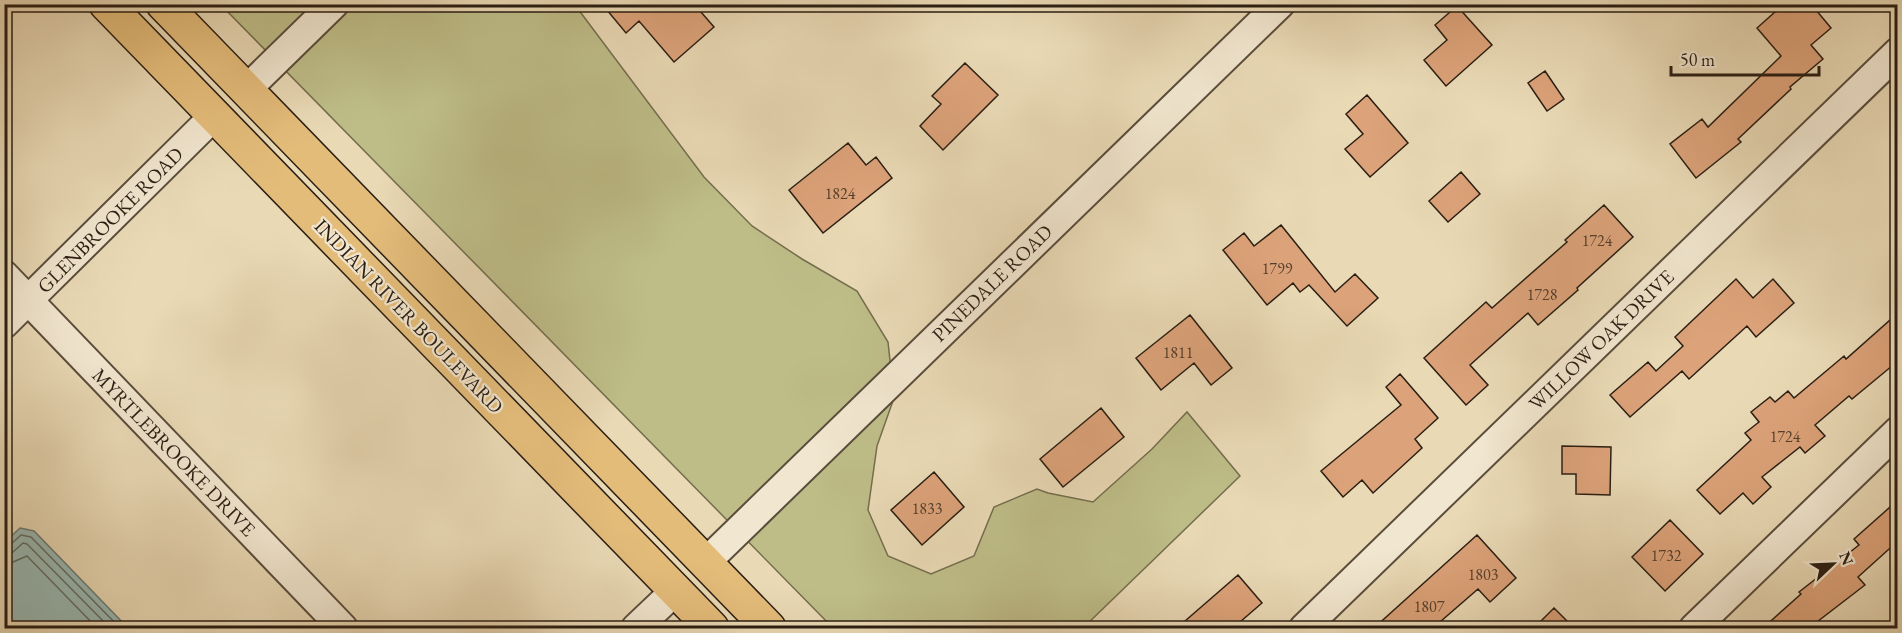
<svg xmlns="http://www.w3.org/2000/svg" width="1902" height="633" font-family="'EB Garamond',serif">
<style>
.green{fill:#bebd88;stroke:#746e4e;stroke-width:1.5}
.water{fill:#99b9b4;stroke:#6d7b74;stroke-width:1.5}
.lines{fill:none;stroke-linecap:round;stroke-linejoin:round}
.shore{stroke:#626c64;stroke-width:1.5}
.building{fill:#dca279;stroke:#2a1e13;stroke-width:1.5}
.minor-casing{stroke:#5a4d3c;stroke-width:32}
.major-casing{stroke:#2a1e13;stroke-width:36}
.minor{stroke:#f1e6cf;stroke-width:28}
.major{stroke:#e4bc7a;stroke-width:33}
.labels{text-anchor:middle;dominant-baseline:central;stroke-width:4.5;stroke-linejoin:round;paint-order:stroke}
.number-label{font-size:16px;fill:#563f2c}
.street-label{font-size:20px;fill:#2a1e13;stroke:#f1e6cf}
</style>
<rect width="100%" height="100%" fill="#e9d9b5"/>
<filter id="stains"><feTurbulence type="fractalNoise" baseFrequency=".00333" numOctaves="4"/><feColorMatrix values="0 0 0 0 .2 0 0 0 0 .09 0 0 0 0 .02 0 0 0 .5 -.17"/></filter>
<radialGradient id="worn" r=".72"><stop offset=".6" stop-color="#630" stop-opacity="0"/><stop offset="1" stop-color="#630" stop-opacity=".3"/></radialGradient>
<!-- green -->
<path class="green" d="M221,5H575L704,177L752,226L802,259L857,291L888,342L894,398L877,446L868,510L888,556L931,574L974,556L994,507L1037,489L1048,493L1093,502L1152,449L1187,412L1240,476L1083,628H833Z"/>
<!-- water -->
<path class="water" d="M20,528L34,531L128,628H5V542Z"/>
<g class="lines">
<!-- shore -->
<path class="shore" d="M4,546L10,545L21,535L31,537L120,628
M4,554L13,552L23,543L27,544L110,628
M4,563L13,562L27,556L97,628"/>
</g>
<!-- building -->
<path class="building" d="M602,4H694L714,27L674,62L639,21L626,33Z
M1784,4H1811L1831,28L1811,45L1823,59L1790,87L1791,89L1738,139L1741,142L1696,178L1670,144L1702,119L1708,127L1781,56L1757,28Z
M1457,6L1492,45L1446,86L1424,60L1447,40L1435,25Z
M965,63L998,95L943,150L920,126L941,104L932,96Z
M1545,71L1564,99L1547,111L1528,83Z
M1367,95L1408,143L1370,177L1345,149L1363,134L1346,114Z
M848,143L866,165L876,157L892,178L823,233L789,190Z
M1461,172L1480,194L1448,222L1429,201Z
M1604,205L1633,237L1577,288L1578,290L1538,325L1528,313L1470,365L1488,385L1466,405L1424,358L1486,302L1492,308L1567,242L1565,240Z
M1281,225L1335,292L1355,274L1378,298L1347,326L1309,285L1300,292L1293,283L1267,305L1223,250L1244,233L1254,246Z
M1736,279L1753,298L1773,279L1794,303L1756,337L1747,326L1689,379L1682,371L1630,417L1610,395L1648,362L1656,371L1683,346L1675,337Z
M1898,313V361L1852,399L1849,396L1815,425L1825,436L1805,453L1800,447L1762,477L1771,487L1753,504L1743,493L1720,514L1697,490L1751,440L1745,433L1759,422L1751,412L1770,397L1775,402L1788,391L1794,398L1844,356L1846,359Z
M1190,315L1232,368L1211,385L1194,363L1161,390L1136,358Z
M1400,374L1438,418L1415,439L1422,448L1373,493L1362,480L1343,497L1321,471L1401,405L1386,387Z
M1101,408L1124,437L1063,487L1040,459Z
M1562,446L1611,447L1610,495L1576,494V474H1562Z
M934,472L964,507L922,545L891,510Z
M1898,500V541L1858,577L1865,585L1809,628H1763L1801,594L1799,592L1859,545L1854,539Z
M1670,520L1703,554L1665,591L1632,557Z
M1477,535L1516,578L1490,602L1478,589L1433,628H1374Z
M1238,575L1262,603L1233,628H1177Z
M1554,608L1574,628H1534Z"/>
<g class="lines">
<!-- minor casing -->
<g class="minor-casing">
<path id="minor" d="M246,90L334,4
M4,275L343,628
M4,324L214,116
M705,563L1280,4
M636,628L675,591
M1304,628L1898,52
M1694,628L1898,431"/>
</g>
<!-- major casing -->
<g class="major-casing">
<path id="major" d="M106,4L712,628
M163,4L769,628"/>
</g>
<!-- minor -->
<use href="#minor" class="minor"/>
<!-- major -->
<use href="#major" class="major"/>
</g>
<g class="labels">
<!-- number labels -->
<g class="number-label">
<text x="840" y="193">1824</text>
<text x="1597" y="240">1724</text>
<text x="1277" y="268">1799</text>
<text x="1542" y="294">1728</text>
<text x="1178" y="352">1811</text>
<text x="1785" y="436">1724</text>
<text x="927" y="508">1833</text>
<text x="1666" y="555">1732</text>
<text x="1483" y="574">1803</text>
<text x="1429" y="606">1807</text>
</g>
<!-- street labels -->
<g class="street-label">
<text transform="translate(110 220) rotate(-45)">GLENBROOKE ROAD</text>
<text transform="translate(992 283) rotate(-44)">PINEDALE ROAD</text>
<text transform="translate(409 316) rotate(46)">INDIAN RIVER BOULEVARD</text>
<text transform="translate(1601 340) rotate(-44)">WILLOW OAK DRIVE</text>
<text transform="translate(174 452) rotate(46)">MYRTLEBROOKE DRIVE</text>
</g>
</g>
<!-- margin -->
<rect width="1902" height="633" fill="none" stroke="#e9d9b5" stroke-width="24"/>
<rect x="6" y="6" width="1890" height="621" fill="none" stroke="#2a1e13" stroke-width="3"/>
<rect x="12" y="12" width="1878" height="609" fill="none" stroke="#2a1e13" stroke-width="1.5"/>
<!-- north arrow -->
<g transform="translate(1833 564) rotate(67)" stroke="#f1e6cf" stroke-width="4.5" paint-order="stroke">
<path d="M0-4.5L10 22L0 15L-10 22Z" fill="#2a1e13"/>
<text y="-9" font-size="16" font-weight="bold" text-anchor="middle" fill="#2a1e13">N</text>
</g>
<!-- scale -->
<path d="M1671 66v9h148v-9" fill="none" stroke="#2a1e13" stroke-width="3"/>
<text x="1680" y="66" font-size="18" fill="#2a1e13" stroke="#f1e6cf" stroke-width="4.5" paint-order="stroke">50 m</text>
<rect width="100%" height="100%" filter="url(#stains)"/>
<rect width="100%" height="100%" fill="url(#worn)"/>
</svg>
